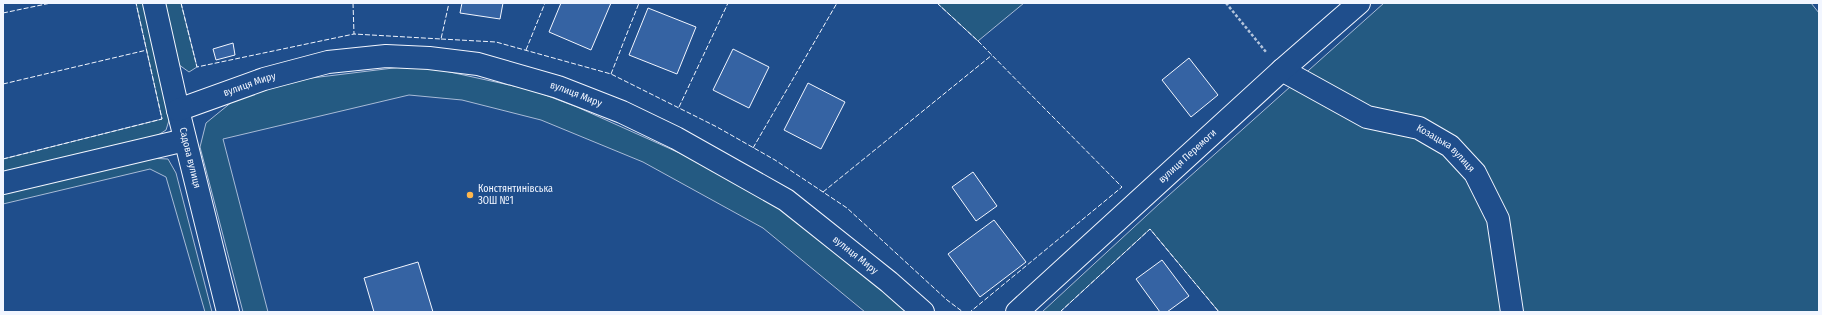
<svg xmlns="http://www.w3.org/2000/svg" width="1822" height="315" font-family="'Fira Sans Condensed',sans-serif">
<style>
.green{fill:#245a82;stroke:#a8bbd7}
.building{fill:#3563a3;stroke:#f2f6ff}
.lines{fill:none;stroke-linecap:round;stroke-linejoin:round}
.minor-casing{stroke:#f2f6ff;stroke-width:24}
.path{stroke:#b3c4dc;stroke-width:2.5;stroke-dasharray:3 2;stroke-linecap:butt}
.minor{stroke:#1f4e8c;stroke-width:22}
.fence{stroke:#f2f6ff;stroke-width:1;stroke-dasharray:5 2;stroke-linecap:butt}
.poi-dot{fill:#ffb74d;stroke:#1f4e8c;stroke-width:1.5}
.labels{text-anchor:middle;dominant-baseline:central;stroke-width:3;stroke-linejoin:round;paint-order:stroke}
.street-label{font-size:10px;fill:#f2f6ff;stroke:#1f4e8c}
.poi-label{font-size:10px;fill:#f2f6ff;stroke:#1f4e8c;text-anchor:start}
</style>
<rect width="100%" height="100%" fill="#1f4e8c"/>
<!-- green -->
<path class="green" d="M136,3H145L171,114L166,130L152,139L3,175V159L162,119Z
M161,3H181L197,67L189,72L175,62Z
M937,3H1024L978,41Z
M1384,3H1811L1819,13V312H1219L1150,229L1060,312H1042L1159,204Z
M418,65L532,90L577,107L713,168L796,218L878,284L907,312H865L763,228L643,162L541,120L462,100L409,95L223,139L268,312H243L200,147L206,123L233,101L287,81Z
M147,158L168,159L176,173L212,312H205L166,177L150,169L3,204V193Z"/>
<!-- building -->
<path class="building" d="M462,3H503L500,19L460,13Z
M561,3H611L591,50L549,32Z
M648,8L696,27L677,74L629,55Z
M233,43L235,55L216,60L213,49Z
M733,49L769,67L749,108L713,90Z
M1189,58L1218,95L1191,117L1162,80Z
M808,83L845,102L821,149L784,130Z
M973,172L997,206L976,221L952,187Z
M994,220L1026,262L980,297L948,254Z
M1162,260L1189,296L1167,312H1160L1136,279Z
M418,262L433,312H374L364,278Z"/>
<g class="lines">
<!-- minor casing -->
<g class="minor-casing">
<g id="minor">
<path id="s1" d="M154,3L178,110L228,312"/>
<path id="s2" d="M1282,70L1367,117L1419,128L1450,146L1475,173L1498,219L1512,312"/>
<path id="s3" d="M178,110L264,79L328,62L386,56L429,58L478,64L558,87L622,112L676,138L786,200L889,282L923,312"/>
<path d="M3,183L185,140"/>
<path id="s4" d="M1017,312L1282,70L1359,3"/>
</g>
</g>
<!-- path -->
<path class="path" d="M1226,3L1266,52"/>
<!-- minor -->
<use href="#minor" class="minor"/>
<!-- fence -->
<path class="fence" d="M181,3L197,67L354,34
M353,3L354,34L441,39L449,3
M937,3L978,41L1122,187L970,312
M3,13L51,3
M441,39L496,42L611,74L717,127L775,160L847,208L947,300L963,312
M526,50L545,3
M611,74L639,3
M3,84L147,50
M679,107L728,3
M753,148L837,3
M3,159L162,119L136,3
M823,192L992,55
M202,312H205
M1060,312L1150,229L1219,312"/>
</g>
<!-- markers -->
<circle class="poi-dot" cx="470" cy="195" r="4"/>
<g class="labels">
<!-- street labels -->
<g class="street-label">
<text stroke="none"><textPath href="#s3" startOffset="76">вулиця Миру</textPath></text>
<text stroke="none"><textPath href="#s3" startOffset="411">вулиця Миру</textPath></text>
<text stroke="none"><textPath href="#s2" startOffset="184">Козацька вулиця</textPath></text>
<text stroke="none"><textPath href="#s4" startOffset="231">вулиця Перемоги</textPath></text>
<text stroke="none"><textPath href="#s1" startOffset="159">Садова вулиця</textPath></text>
<text stroke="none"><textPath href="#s3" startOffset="735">вулиця Миру</textPath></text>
</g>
<!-- poi labels -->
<g class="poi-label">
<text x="478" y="189">Констянтинівська<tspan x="478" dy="12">ЗОШ №1</tspan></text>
</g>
</g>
<!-- border -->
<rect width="1822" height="315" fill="none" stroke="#f2f6ff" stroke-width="8"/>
</svg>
